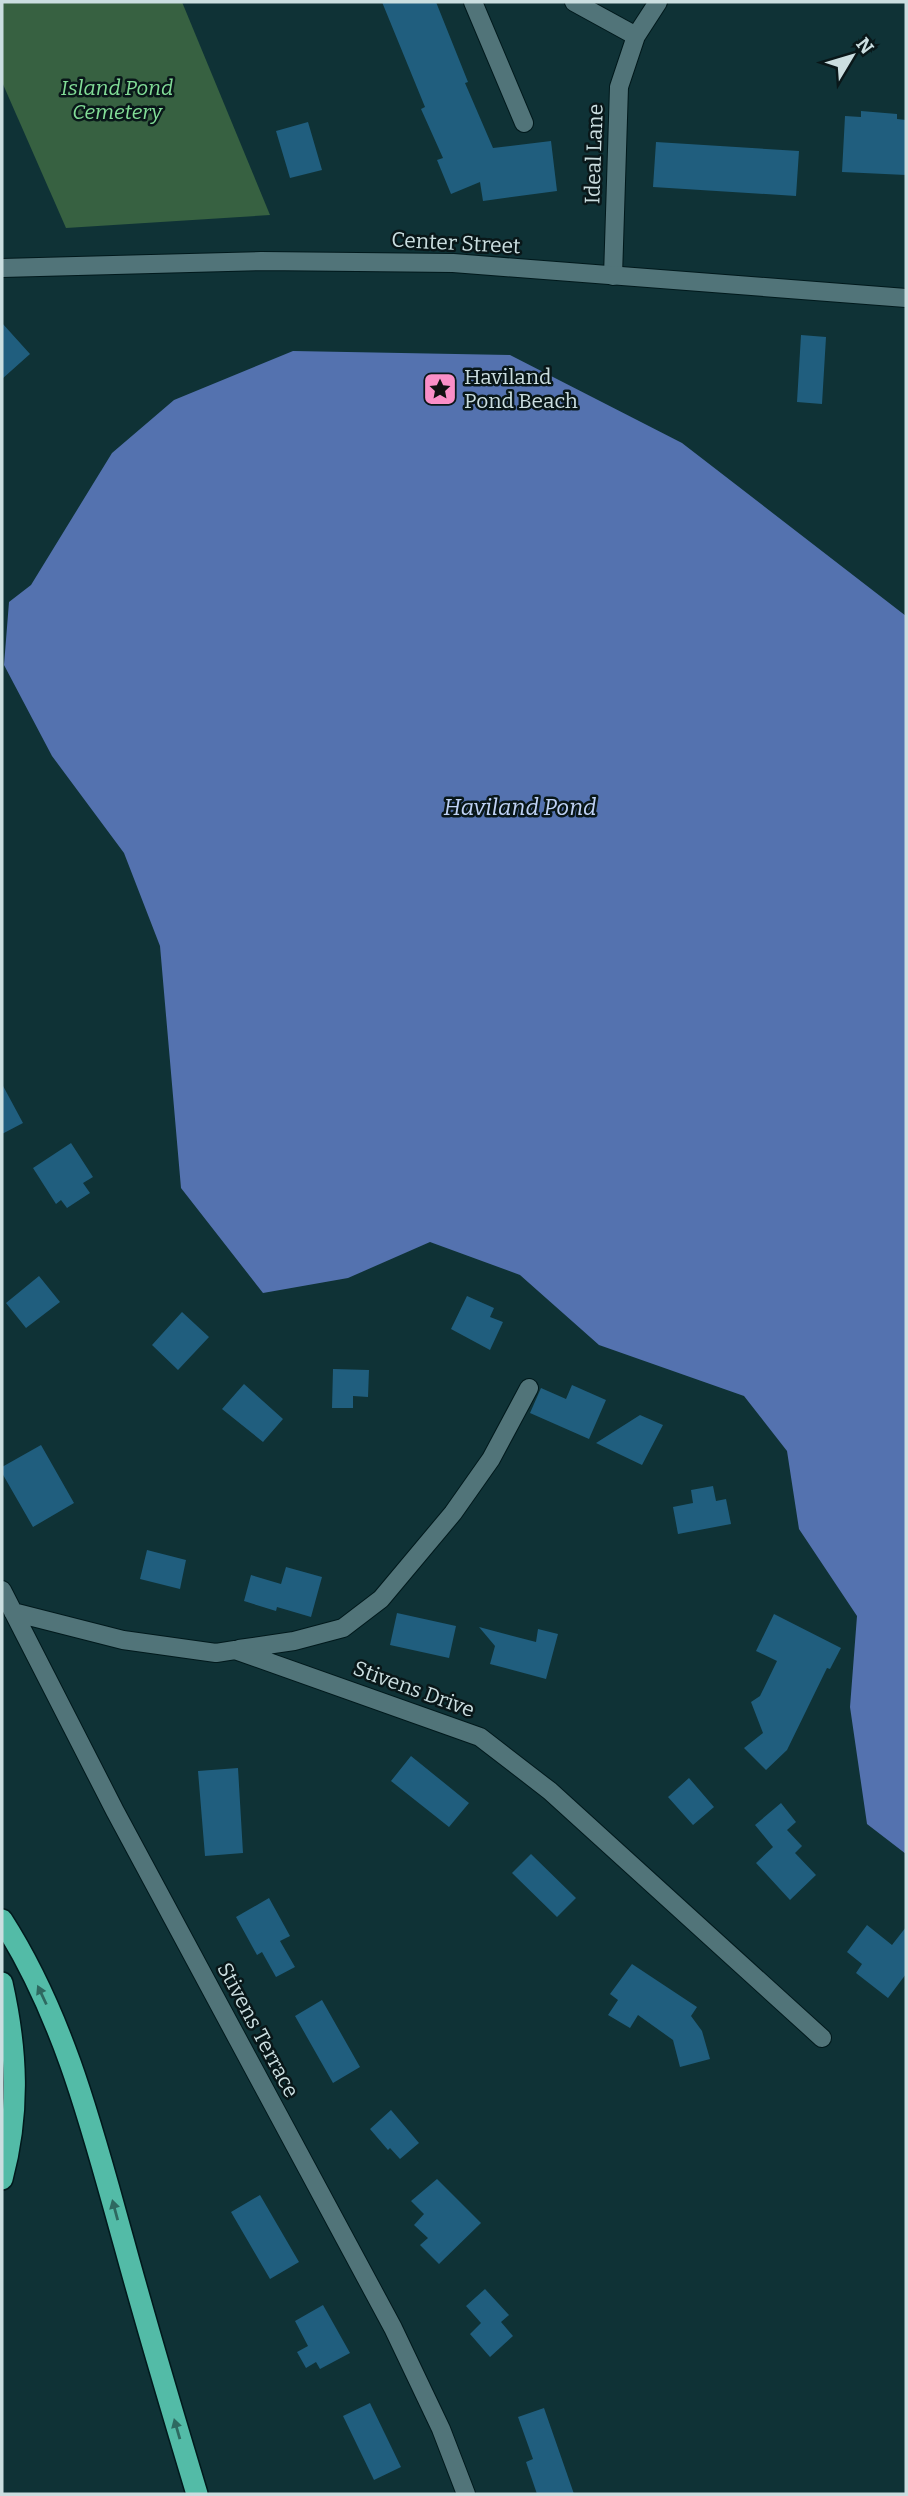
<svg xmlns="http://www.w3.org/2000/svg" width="908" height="2496" font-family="Bitter,serif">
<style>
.green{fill:#376141}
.water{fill:#5472af}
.building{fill:#205e7e}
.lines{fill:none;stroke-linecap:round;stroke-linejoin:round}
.street-casing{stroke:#01191c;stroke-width:20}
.secondary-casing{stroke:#01191c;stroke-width:20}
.highway-casing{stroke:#01191c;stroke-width:24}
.street{stroke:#517479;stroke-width:18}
.secondary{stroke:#517479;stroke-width:18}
.highway{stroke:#53bba7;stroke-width:21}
.oneway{fill:#2e6960}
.labels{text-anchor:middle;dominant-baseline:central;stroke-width:5;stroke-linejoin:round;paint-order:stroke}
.park-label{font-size:21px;font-style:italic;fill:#82dd97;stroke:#091719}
.street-label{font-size:21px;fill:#cbdee0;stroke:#091719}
.poi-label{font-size:21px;fill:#cbdee0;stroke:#091719;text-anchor:start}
.water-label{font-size:23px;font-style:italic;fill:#bfd2f5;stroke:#091719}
</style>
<rect width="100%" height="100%" fill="#0f3236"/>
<!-- green -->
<path class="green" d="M2,2H182L270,215L66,228L2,82Z"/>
<!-- water -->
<path class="water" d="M293,351L510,355L682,443L906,616V1854L867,1824L850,1707L857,1616L799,1529L787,1451L744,1396L599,1345L520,1275L430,1242L348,1278L263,1293L181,1188L160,946L124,853L52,756L4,665L9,602L31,585L112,453L174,400Z"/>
<!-- building -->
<path class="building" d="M382,2H436L468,82L465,83L493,148L551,141L557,191L483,201L480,182L451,194L437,160L443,158L421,109L425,107Z
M861,111L897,114V119L906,120V175L842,172L845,116L861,117Z
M308,122L322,170L290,178L276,131Z
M656,142L799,151L796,196L653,187Z
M2,323L30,354L2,379Z
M801,335L826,337L822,404L797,402Z
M2,1084L23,1123L2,1134Z
M71,1143L93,1177L83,1183L90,1193L67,1208L61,1200L56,1204L33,1168Z
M39,1276L60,1302L26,1328L6,1303Z
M467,1296L494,1308L490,1317L503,1322L490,1350L451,1329Z
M182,1312L209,1337L178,1370L152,1345Z
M333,1369L369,1370L368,1397L353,1396V1408H332Z
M244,1384L283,1419L263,1442L222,1409Z
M572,1385L606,1400L589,1439L530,1413L541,1388L566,1399Z
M640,1415L663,1425L642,1465L596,1443Z
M41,1445L74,1503L33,1527L2,1473V1467Z
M713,1486L716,1501L726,1499L731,1524L678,1534L673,1507L693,1503L691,1490Z
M147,1550L186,1560L180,1589L140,1579Z
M286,1567L322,1577L311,1617L277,1607L276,1611L244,1601L251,1575L281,1584Z
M397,1613L456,1626L449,1658L390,1645Z
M774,1614L841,1648L830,1669L827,1668L787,1750L766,1770L744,1748L763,1733L751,1702L760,1696L777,1661L756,1651Z
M479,1627L536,1642L538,1629L558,1634L546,1679L490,1664L495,1646Z
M411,1756L469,1803L449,1827L391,1781Z
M238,1768L243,1853L205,1856L198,1771Z
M689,1778L714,1807L693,1825L668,1797Z
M781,1803L796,1822L787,1830L802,1846L795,1853L816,1875L790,1900L756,1863L773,1847L755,1825Z
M531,1854L576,1898L557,1917L512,1873Z
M269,1898L290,1936L280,1941L295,1967L276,1977L262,1952L257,1955L236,1917Z
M867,1925L892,1945L906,1927V1974L888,1998L856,1973L862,1964L847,1952Z
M632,1964L697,2007L691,2016L702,2031L710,2059L680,2067L673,2040L638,2015L630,2028L608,2015L618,2000L610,1994Z
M322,2000L360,2067L333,2083L295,2016Z
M391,2110L419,2143L400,2159L390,2148L388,2150L370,2129Z
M437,2179L481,2223L439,2264L420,2245L428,2238L414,2225L424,2214L411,2201Z
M260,2195L299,2262L270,2279L231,2212Z
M485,2289L509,2315L501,2322L513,2336L490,2357L470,2334L481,2323L466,2306Z
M323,2305L350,2353L320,2369L316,2362L306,2368L297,2352L308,2346L295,2321Z
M370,2403L401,2467L374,2480L343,2416Z
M544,2408L574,2494H537L526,2462L533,2459L518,2417Z"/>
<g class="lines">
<!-- street casing -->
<g class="street-casing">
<path id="street" d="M473,2L524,123
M574,2L636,36L658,2
M613,276L619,87L636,36
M2,1590L115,1811L393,2328L441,2429L466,2494
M13,1612L123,1640L216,1653L235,1650L480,1737L550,1791L822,2038
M239,1649L294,1641L343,1628L381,1599L453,1513L491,1459L529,1388"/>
</g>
<!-- secondary casing -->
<g class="secondary-casing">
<path id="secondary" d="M2,268L261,261L453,263L906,298"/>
</g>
<!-- highway casing -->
<g class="highway-casing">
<path id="highway" d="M2,1920C65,2018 93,2132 124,2243C147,2327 172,2411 197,2494
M2,1983C17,2050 20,2112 2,2179"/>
</g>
<!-- street -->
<use href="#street" class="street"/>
<!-- secondary -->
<use href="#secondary" class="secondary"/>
<!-- highway -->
<use href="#highway" class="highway"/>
</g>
<!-- one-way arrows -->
<defs><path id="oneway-solid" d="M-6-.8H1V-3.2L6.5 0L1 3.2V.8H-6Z" transform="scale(1.75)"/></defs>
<g class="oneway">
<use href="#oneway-solid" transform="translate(42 1995) rotate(-115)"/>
<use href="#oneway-solid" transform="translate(115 2210) rotate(-105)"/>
<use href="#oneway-solid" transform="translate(177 2429) rotate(-106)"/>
</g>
<!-- icons -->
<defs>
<g id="sight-square" transform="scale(1.75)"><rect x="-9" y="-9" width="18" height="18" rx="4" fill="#fa8fc7" stroke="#091719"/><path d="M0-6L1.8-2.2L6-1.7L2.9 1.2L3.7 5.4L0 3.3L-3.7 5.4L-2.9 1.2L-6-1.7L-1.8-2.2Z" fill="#111"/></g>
</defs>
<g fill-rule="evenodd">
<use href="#sight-square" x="440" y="389"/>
</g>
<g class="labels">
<!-- park labels -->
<g class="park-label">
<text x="117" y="88">Island Pond<tspan x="117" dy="24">Cemetery</tspan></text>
</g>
<!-- street labels -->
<g class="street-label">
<text transform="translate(594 154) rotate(-88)">Ideal Lane</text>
<text transform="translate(456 243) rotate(3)">Center Street</text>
<text transform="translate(414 1689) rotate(20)">Stivens Drive</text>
<text transform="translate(258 2030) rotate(62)">Stivens Terrace</text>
</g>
<!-- poi labels -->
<g class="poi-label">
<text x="464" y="377">Haviland<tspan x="464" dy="24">Pond Beach</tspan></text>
</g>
<!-- water labels -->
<g class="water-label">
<text x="520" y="807">Haviland Pond</text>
</g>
</g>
<!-- border -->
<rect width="908" height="2496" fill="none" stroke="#cbdee0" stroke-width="7"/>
<!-- north arrow -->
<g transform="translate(852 56) rotate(52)" stroke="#091719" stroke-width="5" paint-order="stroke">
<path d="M0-5L12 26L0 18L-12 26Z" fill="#cbdee0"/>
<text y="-10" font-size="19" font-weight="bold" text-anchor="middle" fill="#cbdee0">N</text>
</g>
</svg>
